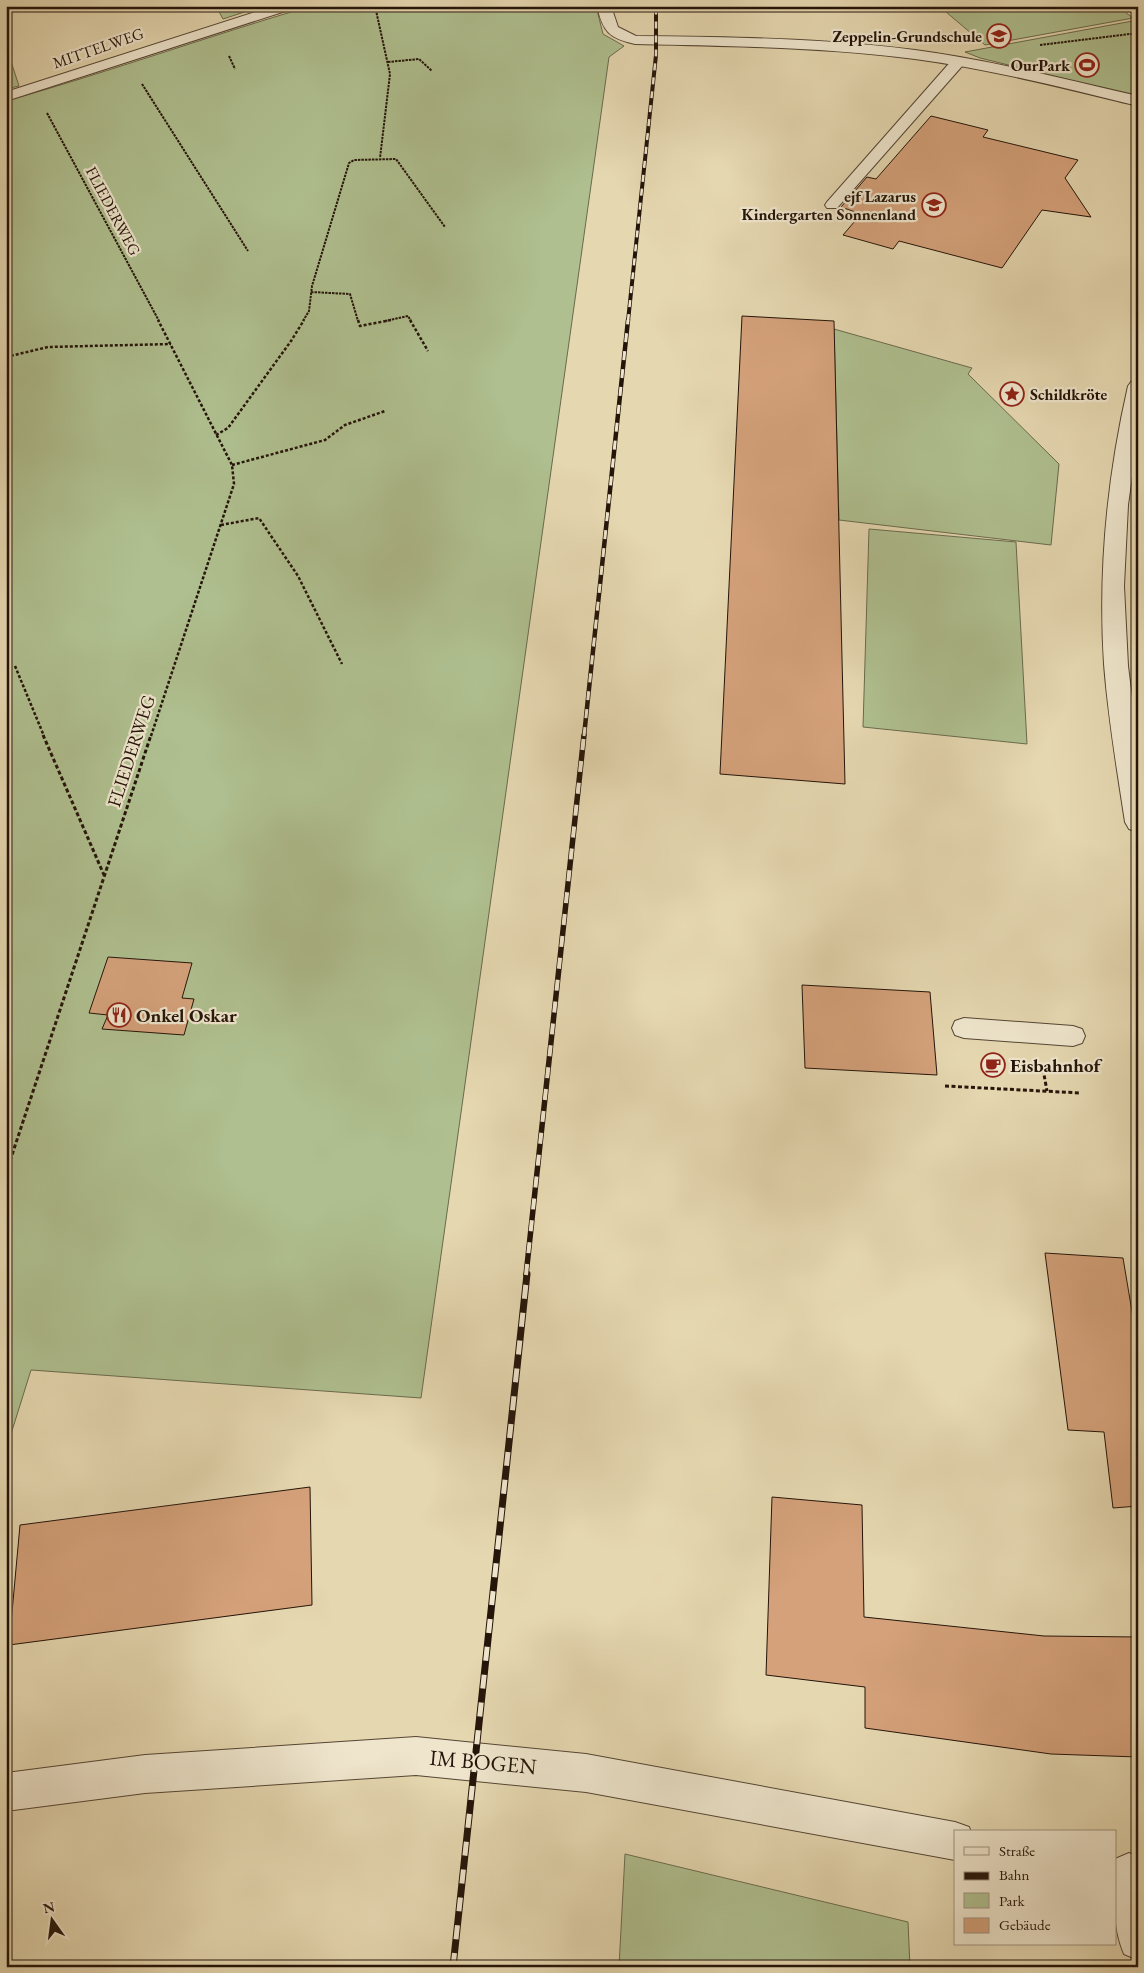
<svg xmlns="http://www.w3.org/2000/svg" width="1144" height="1973" font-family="'EB Garamond',serif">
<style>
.green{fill:#afbf8f;stroke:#6a6a4c}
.building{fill:#d4a17a;stroke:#241409}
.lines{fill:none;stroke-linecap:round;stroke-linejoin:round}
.lane-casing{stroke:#544533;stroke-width:2}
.street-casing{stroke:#544533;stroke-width:2}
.path-far2{stroke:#241409;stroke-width:2;stroke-dasharray:2.5 1;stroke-linecap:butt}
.path-far1{stroke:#241409;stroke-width:2.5;stroke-dasharray:3 2;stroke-linecap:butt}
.path{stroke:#241409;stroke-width:3;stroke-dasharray:4 2.5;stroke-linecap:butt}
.lane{fill:#eee5cc;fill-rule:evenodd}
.street{fill:#eee5cc;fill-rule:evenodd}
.rail-far3-casing{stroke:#241409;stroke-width:4}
.rail-far2-casing{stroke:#241409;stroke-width:4.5}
.rail-far1-casing{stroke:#241409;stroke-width:5.5}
.rail-casing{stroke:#241409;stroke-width:7}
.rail-far3{stroke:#eee5cc;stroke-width:2.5;stroke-dasharray:7;stroke-linecap:butt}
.rail-far2{stroke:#eee5cc;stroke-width:3;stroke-dasharray:9;stroke-linecap:butt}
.rail-far1{stroke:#eee5cc;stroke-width:4;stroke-dasharray:11;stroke-linecap:butt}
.rail{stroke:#eee5cc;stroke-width:5;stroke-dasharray:14;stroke-linecap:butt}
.labels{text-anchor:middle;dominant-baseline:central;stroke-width:4.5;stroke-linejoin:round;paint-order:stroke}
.far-poi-label{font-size:16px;font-weight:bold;fill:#241409;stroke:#eee5cc;text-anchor:end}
.far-street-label{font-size:16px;fill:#241409;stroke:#eee5cc}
.street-label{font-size:19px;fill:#241409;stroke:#eee5cc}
.poi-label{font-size:19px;font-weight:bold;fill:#241409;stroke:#eee5cc;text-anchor:start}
.near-street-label{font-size:22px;fill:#241409;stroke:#eee5cc}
</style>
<rect width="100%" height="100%" fill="#e5d7b0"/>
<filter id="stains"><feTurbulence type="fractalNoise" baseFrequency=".004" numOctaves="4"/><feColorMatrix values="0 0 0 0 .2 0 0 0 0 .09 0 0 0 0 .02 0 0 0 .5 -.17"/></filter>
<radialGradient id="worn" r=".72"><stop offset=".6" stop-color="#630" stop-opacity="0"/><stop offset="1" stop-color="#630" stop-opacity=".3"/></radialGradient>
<!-- green -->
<path class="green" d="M216,6H263L223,19Z
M311,6H596L603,34L624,46L609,57L421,1398L31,1370L6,1450V101C109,72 209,36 311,6Z
M939,6H1117L1133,18L985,45Z
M1138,20V97L980,58L965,52Z
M6,46L19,86L6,89Z
M834,329L972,368L968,374L1059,464L1051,545L839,520Z
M869,529L1016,542L1027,744L863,727Z
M625,1854L908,1922L910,1967H619Z"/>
<!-- building -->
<path class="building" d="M931,116L988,130L983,137L1078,160L1065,178L1091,217L1042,210L1002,268L899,241L893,249L843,235L861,214L841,207L867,177L876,179Z
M742,316L834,321L845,784L720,774Z
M108,957L192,963L182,998L194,999L184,1035L102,1029L108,1015L89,1013Z
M802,985L930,992L937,1075L805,1068Z
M1045,1253L1123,1258L1138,1347V1506L1113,1508L1104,1432L1068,1430Z
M310,1487L312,1605L9,1645L20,1525Z
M772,1497L862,1505L864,1617L1044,1636L1138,1637V1757L1051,1754L865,1728V1687L766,1675Z"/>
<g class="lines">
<!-- lane casing -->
<g class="lane-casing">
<path id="lane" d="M274,6H294L292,9L6,101V92Z
M958,58L963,59L965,62L963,65L837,208H827L825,205L827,202L953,59Z
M964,1018L1073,1026L1082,1029L1085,1036L1082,1043L1073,1046L964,1038L955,1035L952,1028L955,1021Z"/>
</g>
<!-- street casing -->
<g class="street-casing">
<path id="street" d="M597,6H611L618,27L636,36C729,37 822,38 915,50C990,60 1064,79 1138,96V106C1064,88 990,69 915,59C822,47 729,46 635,44C609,38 603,32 597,6Z
M1138,380V434L1128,505L1124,586L1128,666L1138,745V832L1129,829L1125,822C1117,770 1108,717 1104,664C1098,570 1107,478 1128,386L1131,382Z
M416,1737L586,1754L955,1822L969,1827L971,1832H955V1860L586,1792L416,1775L145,1793L6,1811V1773L145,1755Z
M1129,1853L1138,1857V1960L1124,1954C1111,1924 1115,1891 1115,1859Z"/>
</g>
<!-- path-far2 -->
<path class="path-far2" d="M375,6L390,74L380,158
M1040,45L1138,33
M229,56L235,69
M388,62L419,59L432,71
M142,84L248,251
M47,113L159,321
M311,292L350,294L358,321
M303,321L309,311L312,286L349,163L354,160L396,159L445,227
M385,321L408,316L411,321"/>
<!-- path-far1 -->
<path class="path-far1" d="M358,320L360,326L391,320
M410,320L428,351
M6,357L48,347L171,344
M216,435L228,428L291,341L304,320
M232,465L325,440L345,425L385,411
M221,525L259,518L298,576L342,664
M15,666L44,736
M151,736L234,484L232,465L158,320"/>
<!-- path -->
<path class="path" d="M43,735L104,875
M1043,1069L1047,1091
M945,1086L1081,1093
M6,1173L151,735"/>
<!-- lane -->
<use href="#lane" class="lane"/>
<!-- street -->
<use href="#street" class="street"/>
<!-- rail-far3 casing -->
<g class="rail-far3-casing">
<path id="rail-far3" d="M628,321L656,55V6"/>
</g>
<!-- rail-far2 casing -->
<g class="rail-far2-casing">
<path id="rail-far2" d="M584,736L628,320"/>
</g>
<!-- rail-far1 casing -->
<g class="rail-far1-casing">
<path id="rail-far1" d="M526,1275L584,735"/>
</g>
<!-- rail casing -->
<g class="rail-casing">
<path id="rail" d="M453,1967L527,1274"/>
</g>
<!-- rail-far3 -->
<use href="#rail-far3" class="rail-far3"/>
<!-- rail-far2 -->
<use href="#rail-far2" class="rail-far2"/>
<!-- rail-far1 -->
<use href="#rail-far1" class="rail-far1"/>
<!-- rail -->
<use href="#rail" class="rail"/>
</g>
<!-- icons -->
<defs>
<g id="school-ring" transform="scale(1.25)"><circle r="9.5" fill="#eee5cc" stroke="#8f2418" stroke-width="1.5"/><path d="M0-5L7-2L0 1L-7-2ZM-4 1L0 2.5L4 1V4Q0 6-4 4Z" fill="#8f2418"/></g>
<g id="stadium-ring" transform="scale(1.25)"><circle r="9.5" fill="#eee5cc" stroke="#8f2418" stroke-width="1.5"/><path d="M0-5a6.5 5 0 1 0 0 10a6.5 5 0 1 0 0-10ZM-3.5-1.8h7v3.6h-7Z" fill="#8f2418"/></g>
<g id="sight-ring" transform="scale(1.25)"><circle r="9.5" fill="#eee5cc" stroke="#8f2418" stroke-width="1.5"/><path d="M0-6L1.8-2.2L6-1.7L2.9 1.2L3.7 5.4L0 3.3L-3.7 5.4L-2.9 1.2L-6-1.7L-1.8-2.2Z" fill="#8f2418"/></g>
<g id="restaurant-ring" transform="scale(1.25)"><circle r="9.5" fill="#eee5cc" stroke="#8f2418" stroke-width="1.5"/><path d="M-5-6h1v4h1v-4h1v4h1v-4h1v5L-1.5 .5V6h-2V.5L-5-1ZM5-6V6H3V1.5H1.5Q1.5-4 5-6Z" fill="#8f2418"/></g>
<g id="cafe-ring" transform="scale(1.25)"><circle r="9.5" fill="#eee5cc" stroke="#8f2418" stroke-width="1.5"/><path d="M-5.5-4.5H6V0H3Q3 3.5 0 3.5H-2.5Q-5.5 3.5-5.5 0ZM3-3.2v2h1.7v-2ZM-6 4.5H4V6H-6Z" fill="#8f2418"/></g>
</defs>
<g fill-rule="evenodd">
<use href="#school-ring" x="999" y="36"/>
<use href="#stadium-ring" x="1087" y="65"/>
<use href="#school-ring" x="934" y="205"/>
<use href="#sight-ring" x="1012" y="394"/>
<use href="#restaurant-ring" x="119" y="1015"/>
<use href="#cafe-ring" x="993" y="1065"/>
</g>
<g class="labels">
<!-- far-poi labels -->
<g class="far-poi-label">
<text x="982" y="36">Zeppelin-Grundschule</text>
<text x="1070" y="65">OurPark</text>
<text x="916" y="196">ejf Lazarus<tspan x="916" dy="18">Kindergarten Sonnenland</tspan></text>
<text x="1030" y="394" text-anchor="start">Schildkröte</text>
</g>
<!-- far-street labels -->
<g class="far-street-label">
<text transform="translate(98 48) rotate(-19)">MITTELWEG</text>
<text transform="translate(113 211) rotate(62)">FLIEDERWEG</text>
</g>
<!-- street labels -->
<g class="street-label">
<text transform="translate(131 751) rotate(-72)">FLIEDERWEG</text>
</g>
<!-- poi labels -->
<g class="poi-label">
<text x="136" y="1015">Onkel Oskar</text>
<text x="1010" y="1065">Eisbahnhof</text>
</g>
<!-- near-street labels -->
<g class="near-street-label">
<text transform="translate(483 1762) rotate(5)">IM BOGEN</text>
</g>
</g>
<!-- margin -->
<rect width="1144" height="1973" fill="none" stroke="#e5d7b0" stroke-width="25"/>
<rect x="8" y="8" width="1129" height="1958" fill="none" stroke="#241409" stroke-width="2.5"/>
<rect x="12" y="12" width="1119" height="1948" fill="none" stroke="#241409"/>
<!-- legend -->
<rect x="954" y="1830" width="162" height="115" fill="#eee5cc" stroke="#9d917e"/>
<rect x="964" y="1847" width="25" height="8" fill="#eee5cc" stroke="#9d917e"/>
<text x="999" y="1856" font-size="15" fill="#241409">Straße</text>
<rect x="964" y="1872" width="25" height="8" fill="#241409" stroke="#9d917e"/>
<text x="999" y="1880" font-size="15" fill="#241409">Bahn</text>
<rect x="964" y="1893" width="25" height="15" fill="#afbf8f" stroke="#9d917e"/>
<text x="999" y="1906" font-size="15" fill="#241409">Park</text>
<rect x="964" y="1918" width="25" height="15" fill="#d4a17a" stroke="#9d917e"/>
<text x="999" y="1930" font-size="15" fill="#241409">Gebäude</text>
<!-- north arrow -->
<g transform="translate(52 1920) rotate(346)" stroke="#eee5cc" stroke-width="4" paint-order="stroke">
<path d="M0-4L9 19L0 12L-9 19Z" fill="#241409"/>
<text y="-8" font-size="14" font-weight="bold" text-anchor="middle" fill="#241409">N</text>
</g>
<rect width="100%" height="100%" filter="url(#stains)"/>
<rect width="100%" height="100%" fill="url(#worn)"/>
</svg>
